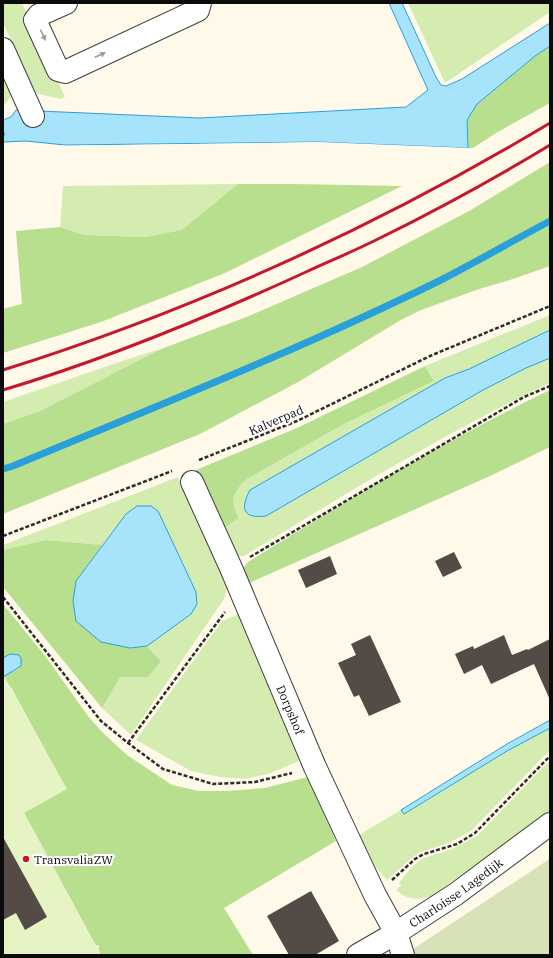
<svg xmlns="http://www.w3.org/2000/svg" width="553" height="958" font-family="'IBM Plex Serif',serif">
<style>
.green{fill:#d4ecb0}
.forest{fill:#b8df8d}
.cemetery{fill:#d8e2b9}
.pitch{fill:#e6f3c2}
.water{fill:#a8e3fc;stroke:#29a0d9}
.pier{fill:#fff9e9}
.lines{fill:none;stroke-linecap:round;stroke-linejoin:round}
.stream{stroke:#29a0d9;stroke-width:7}
.building{fill:#554b46}
.minor-casing{stroke:#3e3e3e;stroke-width:24}
.path{stroke:#2d2d2d;stroke-width:2.5;stroke-dasharray:4 2;stroke-linecap:butt}
.minor{stroke:#fff;stroke-width:22}
.rail{stroke:#c6182d;stroke-width:3}
.oneway{fill:#9d9d9d}
.poi-dot{fill:#c6182d;stroke:#fff;stroke-width:1.5}
.labels{text-anchor:middle;dominant-baseline:central;stroke-width:4;stroke-linejoin:round;paint-order:stroke}
.street-label{font-size:12px;fill:#0b0b0b;stroke:#fff}
.poi-label{font-size:12px;fill:#0b0b0b;stroke:#fff;text-anchor:start}
</style>
<rect width="100%" height="100%" fill="#fff9e9"/>
<!-- green -->
<path class="green" d="M3,3H22L65,97L60,99L35,93L3,23Z
M408,3H550V12L445,83Z
M3,77L11,95L5,105L3,100Z
M238,184L183,230L145,237L84,235L60,227L63,186Z
M550,315V330L469,369L445,378L266,516L483,390L526,368L550,358V383C444,433 344,495 244,556H237L224,528L239,518C229,500 233,492 247,479L344,424L430,383L434,381L425,366Z
M161,349L40,411L3,424V402L134,357Z
M178,477L228,586L224,599L131,735L102,708L120,676L161,661L147,646L191,614L197,604L196,591L158,511L126,514L102,545L46,540L3,550V545Z
M239,614L301,760L271,773L245,779L220,777L191,771L136,740L222,621Z
M550,728V750L471,831L449,843L421,852L414,856L387,880L371,862L357,836L401,810L404,814L507,751Z
M550,760V814L521,833L431,896C418,901 406,899 396,890L401,885L399,883L411,868L421,859L452,849L477,836Z"/>
<!-- forest -->
<path class="forest" d="M550,46V103L496,133L473,148H468L467,120L477,104L535,56Z
M550,162V266L513,279L479,289L421,310L399,321L300,381L200,434L3,514V424L40,411L161,349L249,316L362,267L469,211Z
M238,184H292L402,186L225,273L101,322L3,353V309L22,304L16,231L60,227L84,235L145,237L182,230Z
M425,366L434,381L344,424L247,479C233,492 229,500 239,518L224,528L191,472L297,428Z
M550,390V447L490,476L249,583L243,568L248,562C347,501 446,440 550,390Z
M46,540L102,545L76,581L130,648L147,646L161,661L148,677H120L102,708L3,587V550Z
M3,604L46,657L88,716L102,732L127,755L172,785L199,791H227L265,788L308,777L336,841L224,908L253,955H101L98,948L99,947L98,945L96,946L22,809L64,785L12,689L3,677L19,668L10,654L3,658Z"/>
<!-- cemetery -->
<path class="cemetery" d="M550,858V955H404L545,862Z"/>
<!-- pitch -->
<path class="pitch" d="M4,676L67,789L24,813L101,955H3V677Z"/>
<!-- water -->
<path class="water" d="M389,3H402L436,77L441,85L446,86L462,79L550,23V46L535,56L477,104L467,120L468,148L318,142L65,145L26,141L3,142V135H5L3,131V120L11,117L16,110L200,118L406,107L428,90Z
M550,330V358L526,368L483,390L266,516C243,519 240,509 250,490L445,378L469,369Z
M137,506H151L158,511L196,592L197,604L191,614L147,646L130,648L101,642L76,621L73,601L76,581L126,514Z
M10,654L19,655L21,658V666L3,677V658Z
M550,720V728L507,751L404,814L401,810L507,744Z"/>
<!-- pier -->
<path class="pier" d="M318,142L470,148L468,150L318,144L65,147L47,146Z"/>
<g class="lines">
<!-- stream -->
<path class="stream" d="M3,469L13,466C157,406 301,349 441,280C478,261 514,240 550,221"/>
</g>
<!-- building -->
<path class="building" d="M454,552L462,568L443,577L435,561Z
M330,556L337,574L306,588L298,570Z
M370,635L401,702L369,716L359,695L354,697L338,663L356,655L351,644Z
M504,635L512,655L527,649L528,650L550,639V700L534,664L491,684L482,665L464,674L455,654L473,646L474,649Z
M3,837L47,917L25,930L16,913L3,920Z
M311,891L339,941L315,955H289L267,916Z"/>
<g class="lines">
<!-- minor casing -->
<g class="minor-casing">
<g id="minor">
<path d="M66,3L39,15L35,20L58,70L65,72L198,10L200,3"/>
<path d="M3,49L33,116"/>
<path id="s1" d="M192,482L231,568L315,767L375,895L396,933L403,955"/>
<path id="s2" d="M358,955L396,933L456,894L550,824"/>
</g>
</g>
<!-- path -->
<path class="path" d="M199,460L297,421L430,356L550,306
M3,536L172,471
M250,557L524,397L550,386
M3,597L101,721L128,743L163,769L213,784L255,782L292,773
M128,743L225,612
M392,880L415,859L424,854L457,844L475,833L550,756"/>
<!-- minor -->
<use href="#minor" class="minor"/>
<!-- rail -->
<path class="rail" d="M3,370C194,310 378,226 550,123
M3,390C107,359 208,317 306,272C330,261 354,251 378,239C437,210 494,179 550,145"/>
</g>
<!-- one-way arrows -->
<defs><path id="oneway-solid" d="M-6-.8H1V-3.2L6.5 0L1 3.2V.8H-6Z"/></defs>
<g class="oneway">
<use href="#oneway-solid" transform="translate(43 35) rotate(65)"/>
<use href="#oneway-solid" transform="translate(100 55) rotate(-25)"/>
</g>
<!-- markers -->
<circle class="poi-dot" cx="26" cy="859" r="4"/>
<g class="labels">
<!-- street labels -->
<g class="street-label">
<text transform="translate(276 420) rotate(-23)">Kalverpad</text>
<text stroke="none"><textPath href="#s1" startOffset="248">Dorpshof</textPath></text>
<text stroke="none"><textPath href="#s2" startOffset="116">Charloisse Lagedijk</textPath></text>
</g>
<!-- poi labels -->
<g class="poi-label">
<text x="34" y="859">TransvaliaZW</text>
</g>
</g>
<!-- border -->
<rect width="553" height="958" fill="none" stroke="#0b0b0b" stroke-width="8"/>
</svg>
